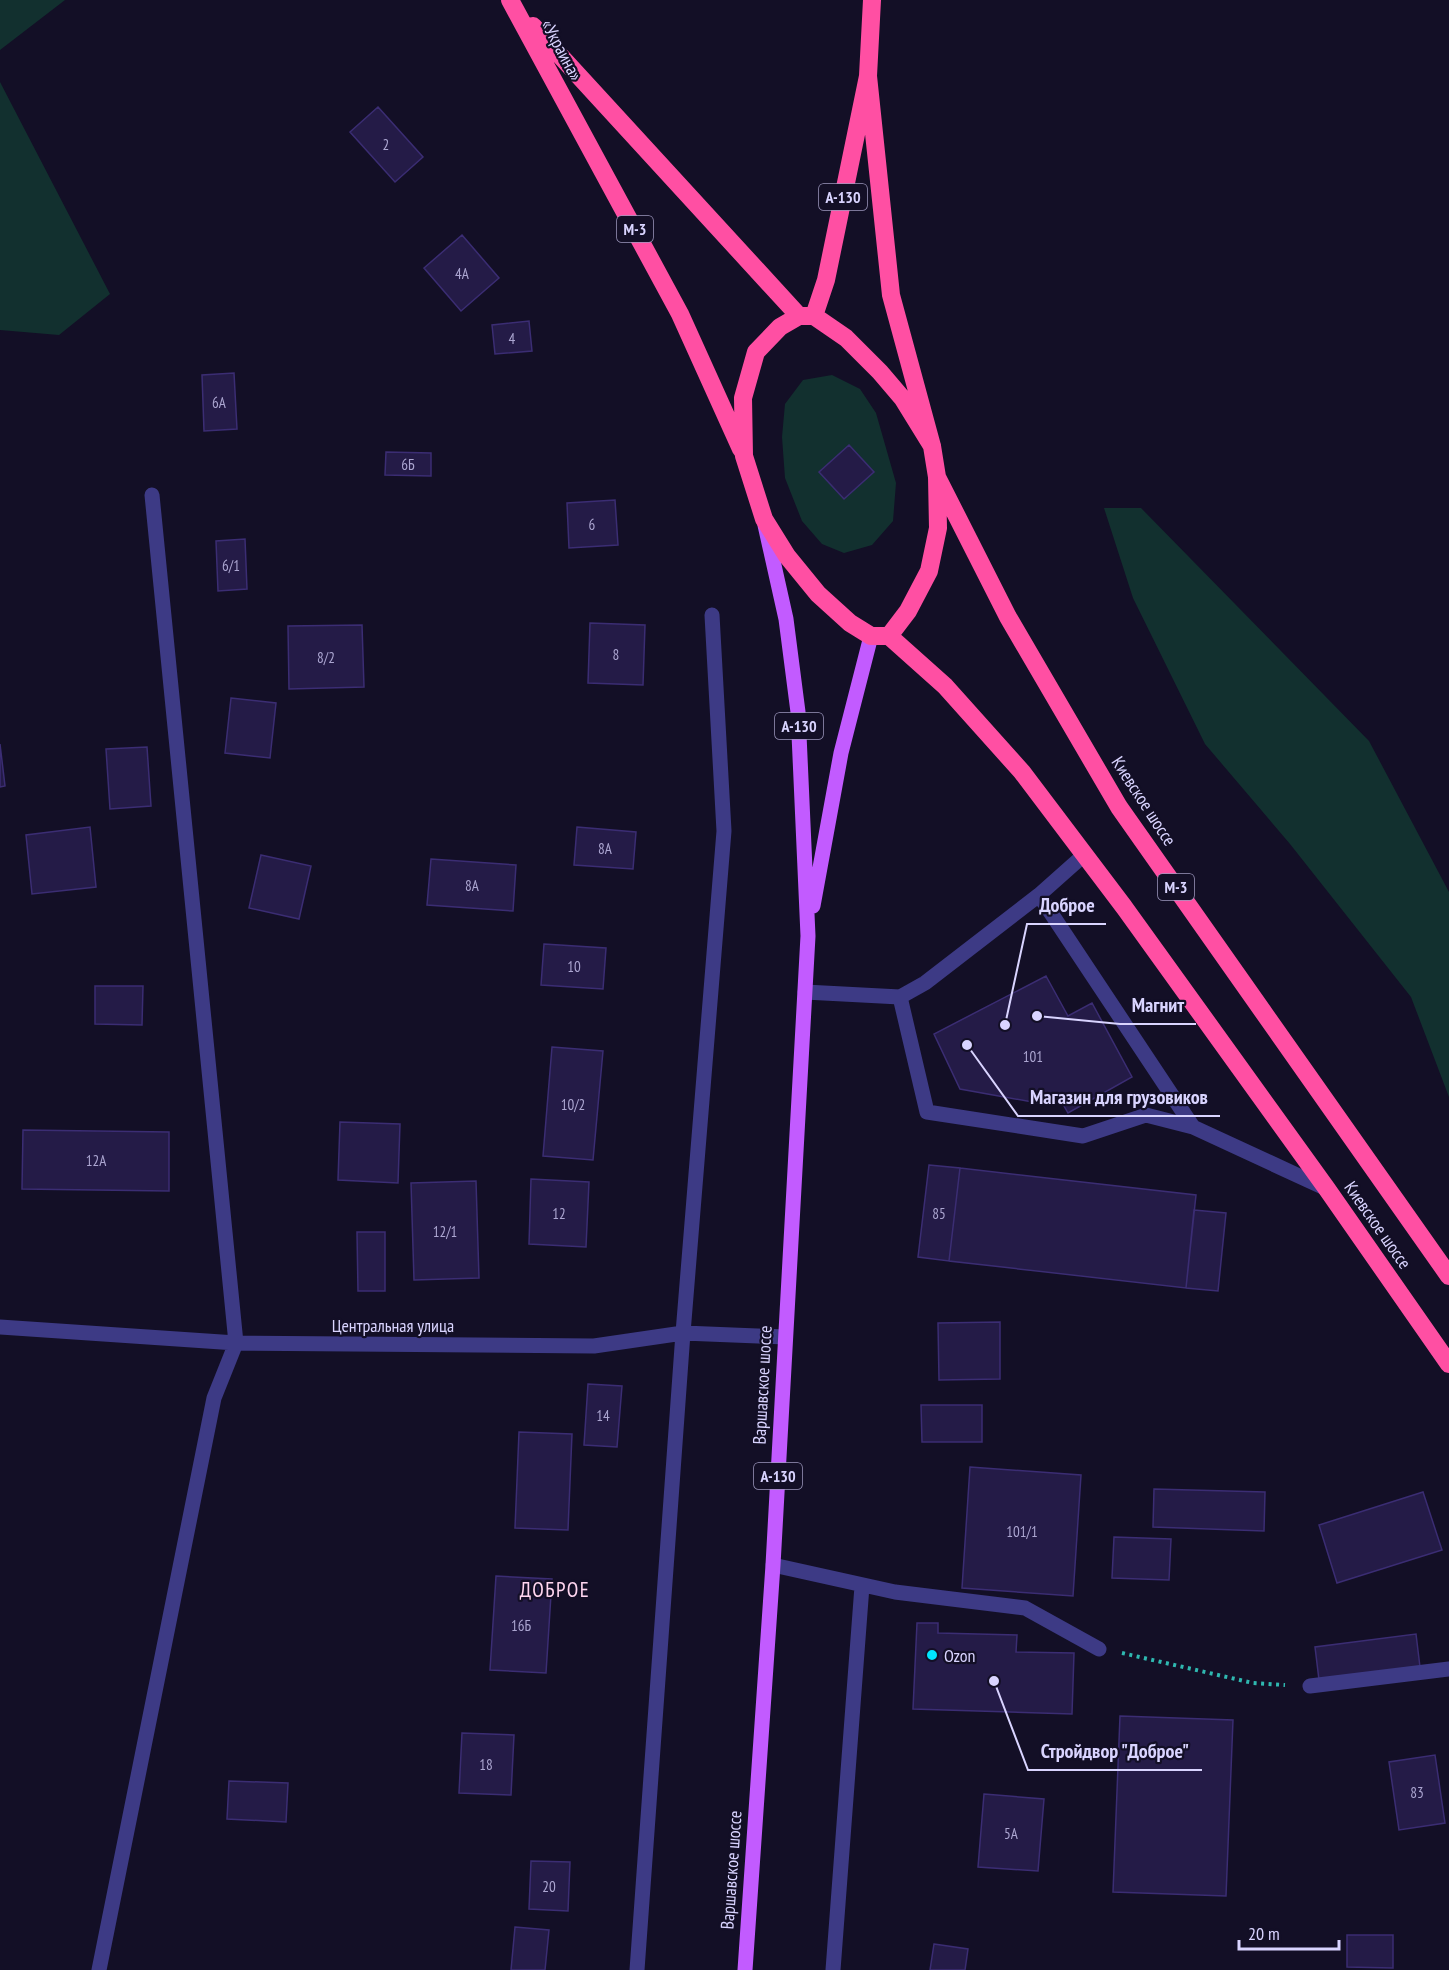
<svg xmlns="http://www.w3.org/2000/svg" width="1449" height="1970" font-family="'PT Sans Narrow',sans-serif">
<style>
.green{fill:#12302f}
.building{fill:#241b47;stroke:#3b2d73;stroke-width:1.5}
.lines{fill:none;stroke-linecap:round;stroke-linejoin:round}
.path{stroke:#2fb8b0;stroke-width:4;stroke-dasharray:3 4.5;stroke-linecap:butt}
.minor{stroke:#3d3a85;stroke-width:15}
.major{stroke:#c25bff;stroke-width:15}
.highway{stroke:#ff4fa3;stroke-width:18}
.poi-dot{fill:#00e5ff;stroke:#130f26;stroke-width:2}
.labels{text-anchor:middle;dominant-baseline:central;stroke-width:4.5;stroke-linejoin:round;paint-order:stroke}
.number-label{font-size:15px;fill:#aca6d1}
.shield{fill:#130f26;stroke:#9e99be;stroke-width:1.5}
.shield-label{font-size:16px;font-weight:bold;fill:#d9d4ff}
.street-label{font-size:18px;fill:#d9d4ff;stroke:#130f26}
.poi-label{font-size:18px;fill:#d9d4ff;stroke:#130f26;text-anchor:start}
.quarter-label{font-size:21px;letter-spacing:1.5px;fill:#ffd6f0;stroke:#130f26}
.leader{fill:none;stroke:#d9d4ff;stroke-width:2}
.callout-dot{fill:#d9d4ff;stroke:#130f26;stroke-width:2}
.callout-label{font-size:20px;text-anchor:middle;font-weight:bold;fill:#d9d4ff;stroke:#130f26;stroke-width:4.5;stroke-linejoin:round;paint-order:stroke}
</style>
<rect width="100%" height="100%" fill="#130f26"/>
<!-- green -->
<path class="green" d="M0,0H65L0,50Z
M0,82L110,294L59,335L0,330Z
M832,375L860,389L876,413L896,483L893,521L872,545L844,553L822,544L802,521L785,478L782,437L785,404L803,380Z
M1104,508H1141L1369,741L1449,892V1097L1411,997L1290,844L1205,744L1133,598Z"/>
<!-- building -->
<path class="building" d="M378,107L423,157L395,182L350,132Z
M462,235L499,278L461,311L424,268Z
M529,321L532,351L495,354L492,325Z
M234,373L237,429L204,431L202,375Z
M849,445L874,472L844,499L819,472Z
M386,452L431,453V476L385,475Z
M615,500L618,545L569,548L567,503Z
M245,539L247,589L218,591L216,541Z
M590,623L645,625L643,685L588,683Z
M362,625L364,687L289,689L288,626Z
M231,698L276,703L270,758L225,753Z
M0,744L5,786L0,787Z
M147,747L151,806L110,809L106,749Z
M90,827L96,887L32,894L26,835Z
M577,827L636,832L633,869L574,865Z
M261,855L311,866L299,919L249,908Z
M431,859L516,865L513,911L427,905Z
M544,944L606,948L603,989L541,985Z
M1046,976L1068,1016L1092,1003L1132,1077L1068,1113L1060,1099L1049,1105L960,1089L934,1034Z
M95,986H143L142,1025L95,1024Z
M552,1047L603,1051L593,1160L543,1156Z
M340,1122L400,1124L398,1183L338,1180Z
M23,1130L169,1132V1191L22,1189Z
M929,1165L960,1168L949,1261L918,1257Z
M960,1168L1196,1195L1186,1288L949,1261Z
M531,1179L589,1182L586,1247L529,1244Z
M476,1181L479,1278L414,1280L411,1183Z
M1194,1210L1226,1213L1218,1291L1186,1288Z
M357,1232H385V1291H358Z
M1000,1322V1379L939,1380L938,1323Z
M588,1384L622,1386L617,1447L584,1445Z
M921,1405H982V1442H922Z
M519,1432L572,1434L568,1530L515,1528Z
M970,1467L1081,1475L1073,1596L962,1588Z
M1154,1489L1265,1492L1264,1531L1153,1527Z
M1423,1492L1442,1550L1337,1583L1319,1525Z
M1114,1537L1171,1539L1169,1580L1112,1578Z
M496,1576L552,1579L546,1673L490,1670Z
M917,1623H938V1633L1017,1635L1016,1652L1074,1653L1072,1714L913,1709Z
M1416,1634L1420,1667L1319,1680L1315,1647Z
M1120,1716L1233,1720L1226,1896L1113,1892Z
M462,1733L514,1735L511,1795L459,1793Z
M1435,1755L1445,1823L1399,1830L1389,1762Z
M229,1781L288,1783L286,1822L227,1819Z
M984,1794L1044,1799L1038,1871L978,1867Z
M531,1861L570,1862L568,1911L529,1909Z
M515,1927L549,1930L545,1970H511Z
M1347,1935H1393V1968L1347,1967Z
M934,1944L968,1949L965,1970H930Z"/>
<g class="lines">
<!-- path -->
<path class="path" d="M1122,1653L1253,1683L1285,1685"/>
<!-- minor -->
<path class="minor" d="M1039,895L1193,1127
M805,992L900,997L925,983L1039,895L1084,855
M900,997L927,1112L1083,1136L1146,1115L1193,1127L1327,1189
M0,1327L236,1343L594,1346L683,1333L785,1337
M773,1565L895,1592L1025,1608L1099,1649
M1310,1686L1449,1669
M99,1970L214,1398L236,1343L152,495
M637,1970L683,1333L724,831L712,615
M833,1970L862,1586"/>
<!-- major -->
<path class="major" d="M813,906L841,753L871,636
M745,1970L773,1565L808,936L798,712L786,619L765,525"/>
<!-- highway -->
<path class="highway" d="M510,0L680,314L741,449
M533,26L799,316
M868,76L891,295L932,446L937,477L938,528L929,571L908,611L889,636
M814,316L826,280L868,76L872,0
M937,477L1008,617L1119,807L1449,1276
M889,636L945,686L1022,772L1124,907L1327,1189L1449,1364
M889,636H871L850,623L818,594L787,556L764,519L744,456L743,398L756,352L780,327L799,316H814L846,338L880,372L903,399L932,446"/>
</g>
<!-- markers -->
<circle class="poi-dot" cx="932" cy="1655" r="6"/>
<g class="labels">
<!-- number labels -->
<g class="number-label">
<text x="386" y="144">2</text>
<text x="462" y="273">4А</text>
<text x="512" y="338">4</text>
<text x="219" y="402">6А</text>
<text x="408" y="464">6Б</text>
<text x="592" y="524">6</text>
<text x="231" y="565">6/1</text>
<text x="616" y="654">8</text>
<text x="326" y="657">8/2</text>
<text x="605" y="848">8А</text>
<text x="472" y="885">8А</text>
<text x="574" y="966">10</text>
<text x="1033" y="1056">101</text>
<text x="573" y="1104">10/2</text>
<text x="96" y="1160">12А</text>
<text x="559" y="1213">12</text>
<text x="939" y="1213">85</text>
<text x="445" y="1231">12/1</text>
<text x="603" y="1415">14</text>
<text x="1022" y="1531">101/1</text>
<text x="521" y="1625">16Б</text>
<text x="486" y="1764">18</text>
<text x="1417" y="1792">83</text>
<text x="1011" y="1833">5А</text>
<text x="549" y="1886">20</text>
</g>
<!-- shield labels -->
<g class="shield">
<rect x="819" y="184" width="48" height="26" rx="4.5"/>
<rect x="617" y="216" width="36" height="26" rx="4.5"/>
<rect x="775" y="713" width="48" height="26" rx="4.5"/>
<rect x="1158" y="874" width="36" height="26" rx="4.5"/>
<rect x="754" y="1463" width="48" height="26" rx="4.5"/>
</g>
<g class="shield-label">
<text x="843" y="197">А-130</text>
<text x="635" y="229">М-3</text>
<text x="799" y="726">А-130</text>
<text x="1176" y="887">М-3</text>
<text x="778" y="1476">А-130</text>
</g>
<!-- street labels -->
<g class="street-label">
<text transform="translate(562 50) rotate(62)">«Украина»</text>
<text transform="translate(1144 801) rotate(57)">Киевское шоссе</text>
<text transform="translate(1378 1225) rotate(55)">Киевское шоссе</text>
<text x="393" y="1325">Центральная улица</text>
<text transform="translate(762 1385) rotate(-87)">Варшавское шоссе</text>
<text transform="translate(731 1870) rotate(-86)">Варшавское шоссе</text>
</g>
<!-- poi labels -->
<g class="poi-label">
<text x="944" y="1655">Ozon</text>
</g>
<!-- quarter labels -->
<g class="quarter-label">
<text x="555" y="1589">ДОБРОЕ</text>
</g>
</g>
<!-- callouts -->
<path class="leader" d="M1005 1025L1027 924H1106M1037 1016L1120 1024H1196M967 1045L1018 1116H1220M994 1681L1028 1770H1202"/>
<g class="callout-dot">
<circle cx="1005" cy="1025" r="6"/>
<circle cx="1037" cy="1016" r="6"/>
<circle cx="967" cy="1045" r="6"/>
<circle cx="994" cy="1681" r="6"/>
</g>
<g class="callout-label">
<text x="1067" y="912">Доброе</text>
<text x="1158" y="1012">Магнит</text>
<text x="1119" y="1104">Магазин для грузовиков</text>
<text x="1115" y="1758">Стройдвор "Доброе"</text>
</g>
<!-- scale -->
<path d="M1239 1940v9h100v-9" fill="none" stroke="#d9d4ff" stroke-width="3"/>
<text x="1248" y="1940" font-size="18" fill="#d9d4ff" stroke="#130f26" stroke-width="4.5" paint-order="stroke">20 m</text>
</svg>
